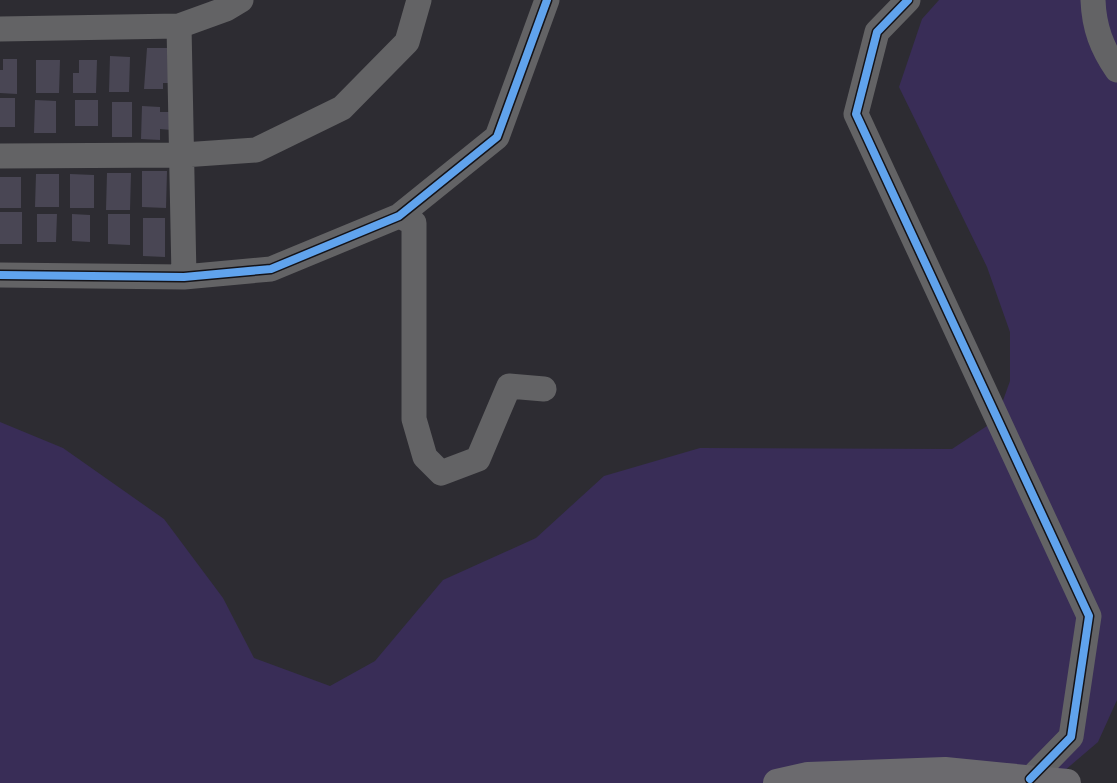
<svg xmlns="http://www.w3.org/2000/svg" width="1117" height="783" font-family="Roboto,sans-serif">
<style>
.green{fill:#392d57}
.building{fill:#494654}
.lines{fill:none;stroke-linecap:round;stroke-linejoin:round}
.minor{stroke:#636365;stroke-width:25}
.highway{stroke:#6b6a6e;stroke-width:28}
.cycleway-casing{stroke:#141318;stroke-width:11}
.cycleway{stroke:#60a3ed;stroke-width:8}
</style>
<rect width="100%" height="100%" fill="#2d2c32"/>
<!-- green -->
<path class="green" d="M939,0H1117V700L1098,742L1050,783H0V422L63,448L164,519L223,598L254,658L330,686L375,661L443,580L536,538L604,476L700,448L952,449L996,420L1010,381V332L987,267L899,87L922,19Z"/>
<!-- building -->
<path class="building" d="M147,48H169L168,83H163V89H144Z
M110,56L130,57L129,92H109Z
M3,59H17V94L0,93V70H3Z
M36,60H60L59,93H36Z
M79,60H97L96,93H73V73H79Z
M0,98H15V127H0Z
M35,100L56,101V133H34Z
M75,100H98V126H75Z
M112,102H132V137H112Z
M142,106L160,107V112H171V130L160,129V140L141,139Z
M142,171H167L166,208L142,207Z
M107,173H131L130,210H106Z
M36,174H59V207H35Z
M70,174L94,175V208H70Z
M0,177H21V208H0Z
M0,212H22V244H0Z
M37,214H57L56,242H37Z
M72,214L90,215V242L72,241Z
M108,214H130V245L108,244Z
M143,218H165V257L143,256Z"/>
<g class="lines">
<!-- minor -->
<path class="minor" d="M908,0L877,32L856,114L1089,616L1071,737L1030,779
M1093,0C1094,28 1102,48 1117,70
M179,26L184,277
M0,29L179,26L226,9L241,0
M0,156L183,155L256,150L342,108L407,42L419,0
M399,216L414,223V419L425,457L441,473L478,459L509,386L544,389
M0,275L184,277L271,269L399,216L497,137L547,0"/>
<!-- highway -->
<path class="highway" d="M777,783L808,776L945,771L1067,783"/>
<!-- cycleway casing -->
<g class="cycleway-casing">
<path id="cycleway" d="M908,0L877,32L856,114L1089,616L1071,737L1030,779
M0,275L184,277L271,269L399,216L497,137L547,0"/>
</g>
<!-- cycleway -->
<use href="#cycleway" class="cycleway"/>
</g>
</svg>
